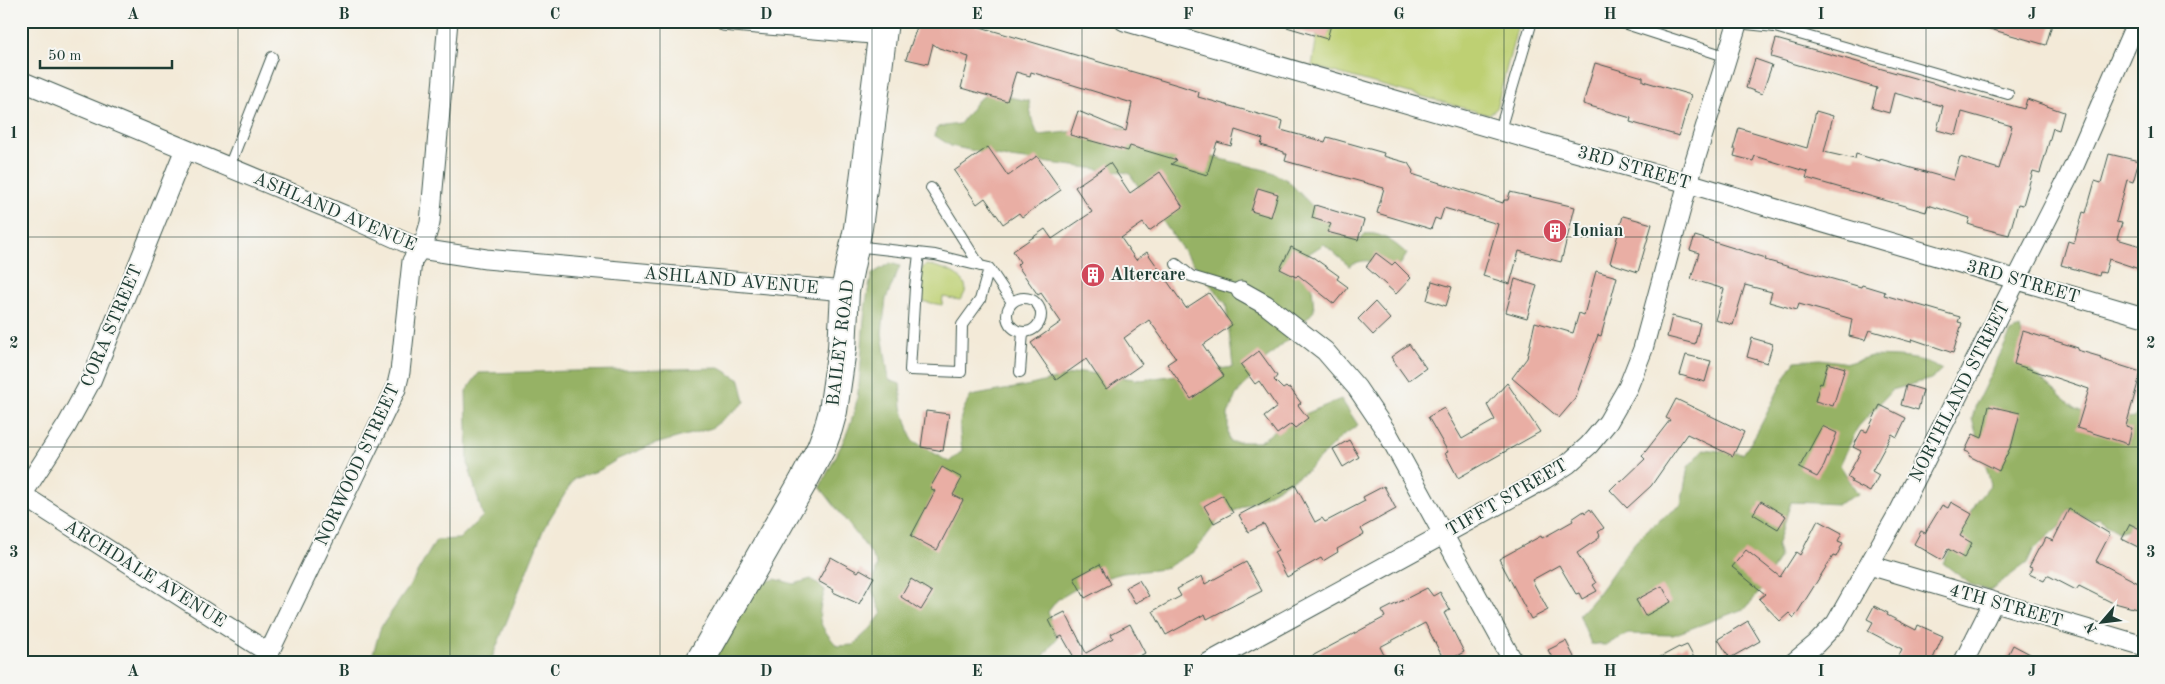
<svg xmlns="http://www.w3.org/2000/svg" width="2165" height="684" font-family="'Old Standard TT',serif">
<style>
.green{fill:#bed073;stroke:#6e8654}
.forest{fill:#96b265;stroke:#5a784c}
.building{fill:#e9aea4}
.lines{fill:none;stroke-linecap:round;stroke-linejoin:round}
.lane-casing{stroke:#3f574d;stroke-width:12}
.street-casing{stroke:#3f574d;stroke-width:21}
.secondary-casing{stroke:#3f574d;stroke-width:30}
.lane{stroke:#fff;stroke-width:10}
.street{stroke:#fff;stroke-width:19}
.secondary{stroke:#fff;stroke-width:28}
.grid{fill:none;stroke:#1f3d34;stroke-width:1;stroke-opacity:0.55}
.labels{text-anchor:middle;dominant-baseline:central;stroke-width:4;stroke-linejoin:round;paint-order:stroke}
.street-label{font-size:18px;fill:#1f3d34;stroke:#f6f6f2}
.poi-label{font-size:18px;font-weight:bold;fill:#1f3d34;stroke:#f6f6f2;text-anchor:start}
.neatline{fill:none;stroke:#1f3d34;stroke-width:2}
.grid-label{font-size:16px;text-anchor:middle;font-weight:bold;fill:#1f3d34}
</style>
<rect width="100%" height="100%" fill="#f6f6f2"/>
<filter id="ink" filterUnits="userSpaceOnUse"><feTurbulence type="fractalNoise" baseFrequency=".02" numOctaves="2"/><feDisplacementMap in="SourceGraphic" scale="10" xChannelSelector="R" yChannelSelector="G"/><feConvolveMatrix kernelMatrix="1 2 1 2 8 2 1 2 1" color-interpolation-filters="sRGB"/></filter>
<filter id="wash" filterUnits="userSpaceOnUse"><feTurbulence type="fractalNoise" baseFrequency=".0096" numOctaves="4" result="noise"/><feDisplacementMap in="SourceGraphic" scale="20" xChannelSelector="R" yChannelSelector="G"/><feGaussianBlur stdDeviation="1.12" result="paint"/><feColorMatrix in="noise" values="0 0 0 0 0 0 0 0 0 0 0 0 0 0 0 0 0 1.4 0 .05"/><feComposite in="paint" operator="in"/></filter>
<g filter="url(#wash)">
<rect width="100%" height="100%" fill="#f3ead8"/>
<!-- green -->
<path class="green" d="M1333,21H1519L1496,109L1489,115L1312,66L1317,36L1330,33Z
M926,265C942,266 980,279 960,300L943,297L942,305L920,301L918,297L922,268Z"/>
<!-- forest -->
<path class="forest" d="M988,93L1029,101L1032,120L1038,135L1119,127L1209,156L1269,171L1287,180L1319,213L1359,241L1364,234C1380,231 1395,243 1407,254L1400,265C1387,268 1380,261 1369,261C1362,260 1355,263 1349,266L1324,244L1297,261L1312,286L1314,311L1286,341L1269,356L1236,395L1228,414V432L1230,442H1259L1291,420L1341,399L1358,425L1342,436L1307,471L1263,497L1220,518L1195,551L1164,569L1123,573L1086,583L1057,600L1048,612L1057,638L1043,657L1034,663H710L759,584L775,579L794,584L811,579L825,590C816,620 817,622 837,646L853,645L871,628L882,613L872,590L877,565L870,552L820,487C834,459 852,430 857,399C864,356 860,317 872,274L890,263L900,266L886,299L882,333L889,380L900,384L902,407L912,440L949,462L962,451C959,426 957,418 971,396L1031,385L1082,372L1141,380L1233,367L1226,304L1185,253L1129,173L1002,157L951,146L934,135L938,127L960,124L977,101Z
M2020,328L2031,371L2075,408L2101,421L2135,417L2144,404V525L2117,532L2099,518L2093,521L2069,509L2061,525L2033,550L2027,563L1989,591L1970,584L1943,563L1976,502L1991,484L1972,419L1976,404L2011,332Z
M1871,356C1895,357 1921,356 1942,369L1931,379L1892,390L1858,427L1840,465L1858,494L1838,504L1791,502L1777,546L1780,557L1761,590L1746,608L1673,635L1628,634L1605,645L1591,644L1579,614C1605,591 1619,557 1644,533C1655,522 1669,514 1681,505L1688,467L1704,449L1743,454C1765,424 1775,391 1795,361L1820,359L1849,363Z
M720,368L740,380L745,402L712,428L652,445L618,459L600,470L574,479L544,528L490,663H370L381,627L409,587L436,540L459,539L483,516L468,464L466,391L479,373Z"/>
<g id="blocks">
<!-- building -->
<path class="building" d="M919,21H935L952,26L954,21H960L1181,86L1199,92L1198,97L1283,121L1281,130L1325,142L1327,137L1384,153L1383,156L1408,163L1413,171L1412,174L1503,203L1504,200H1508L1510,192L1575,207L1561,262L1519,251L1510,284L1483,276L1498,224L1444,208L1440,220L1435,218L1431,229L1377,213L1384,188L1285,161L1287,154H1284V152L1261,145L1263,139L1235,130L1231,146L1217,142L1207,175L1171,164L1177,160L1130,146L1128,151L1070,135L1078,111L1126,131L1132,103L1031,72L1030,76L1016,72L1007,101L961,88L969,57L939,48L933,44L928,64L906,59Z
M1281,21H1332L1327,39L1280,25Z
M1977,21H2053L2046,45L1976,25Z
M1776,39L2024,109L2027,99L2064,112L2059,130L2053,128L2040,173L2033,171L2023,205L2018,204L2009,235L1977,227L1968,224L1970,218L1928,205L1926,212L1806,178L1808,172L1755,156L1753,161L1734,156L1736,149H1733L1739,128L1807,148L1816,111L1833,116L1824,152L1855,159L1856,154L1880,161V159L1953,180L1960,157L1999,169L2012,126L1962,112L1956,135L1937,130L1943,106L1894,93L1889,113L1872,108L1877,88L1771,57Z
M1755,59L1772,65L1762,94L1746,88Z
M1595,63L1643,77V81L1691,95L1679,136L1630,122L1631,118L1583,104Z
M988,147L1008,176L1037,156L1061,190L1022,217L1019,213L1003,224L985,198L977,204L954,171Z
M2109,154L2139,161L2133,182L2127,180L2116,222L2122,223L2117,239L2144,247V253L2139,269L2109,259L2105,273L2100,272L2099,276L2061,265L2068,241L2074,243L2083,212L2086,213L2095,181L2101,183Z
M1110,163L1130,193L1160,172L1183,207L1149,231L1143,223L1121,238L1136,260L1147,252L1186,308L1209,293L1232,325L1203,345L1224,376L1191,399L1167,364L1176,358L1149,320L1124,338L1142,364L1106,389L1086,359L1056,380L1031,343L1061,322L1041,293L1038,295L1017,265L1020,262L1013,251L1045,229L1052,239L1092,212L1075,187Z
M1258,188L1278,194L1271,217L1251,211Z
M1315,205L1364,220L1358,240L1327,232L1331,224L1312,218Z
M1623,216L1652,224L1638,272L1610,263Z
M1695,236L1766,258L1765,260L1861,287L1862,285L1885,292L1884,295L1960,317L1958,322L1962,323L1953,353L1912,339L1911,342L1869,330L1865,340L1849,336L1852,319L1799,304L1797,310L1769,302L1772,292L1745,285L1733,325L1715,320L1724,289L1691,279L1699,253L1690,250Z
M1291,247L1314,258L1339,276L1337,279L1348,287L1334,304L1298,275L1296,277L1280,269Z
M1376,253L1392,265L1395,262L1411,278L1396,294L1366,267Z
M1596,271L1617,277L1601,336L1598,335L1575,399L1559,418L1512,378L1527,358L1535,322L1573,333L1579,313L1584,315Z
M1515,279L1537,286L1527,318L1506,312Z
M1432,281L1452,287L1446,306L1427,300Z
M1375,302L1390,319L1373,335L1358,319Z
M1672,316L1700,323L1695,344L1667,337Z
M2023,331L2078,348L2077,350L2101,357L2100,359L2141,372L2126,426L2132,428L2128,444L2077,428L2089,389L2014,364Z
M1752,338L1773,344L1767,363L1747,357Z
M1409,344L1426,368L1408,381L1391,357Z
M1259,351L1277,376L1274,380L1283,389L1286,387L1288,389L1290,388L1301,403L1298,405L1308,418L1295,428L1291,424L1277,434L1264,417L1277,407L1259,381L1255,384L1241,365Z
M1686,355L1711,361L1705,382L1680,375Z
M1828,363L1845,368L1833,406L1815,401L1820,383L1822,384Z
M1507,383L1540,432L1458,478L1445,453L1448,452L1428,417L1444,408L1462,439L1495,420L1487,405Z
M1906,385L1923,390L1918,410L1901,405Z
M1676,399L1744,432L1733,456L1687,434L1651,486L1627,508L1610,490L1620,480L1621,482L1645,459L1642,456L1670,420L1666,418Z
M1880,405L1906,418L1897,437L1892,434L1872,471L1879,475L1870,492L1851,482L1852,480L1847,477L1861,451L1853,447L1862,430L1867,432Z
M1989,406L2020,413L2012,444L1999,471L1969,456L1970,453L1965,451L1973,434L1982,438Z
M926,411L949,414L943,451L921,447Z
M1822,426L1837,433L1824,466L1817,477L1799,468Z
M1349,440L1359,457L1343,467L1333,449Z
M942,467L962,478L953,495L963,500L937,550L911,536L935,491L930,488Z
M1295,485L1315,522L1322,518L1325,522L1365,501L1363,497L1384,486L1396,509L1363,527L1361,529L1364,534L1337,549L1338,552L1323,561L1321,558L1287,577L1274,552L1278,550L1264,524L1248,532L1239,515Z
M1223,495L1233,513L1214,523L1204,506Z
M1761,501L1786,516L1778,529L1753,514Z
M1951,502L1972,514L1960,536L1972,543L1964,558L1948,549L1942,560L1914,544L1921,531L1925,533L1942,505L1948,508Z
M1590,509L1604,528L1598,532L1600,535L1598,539L1577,553L1596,583L1593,585L1597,591L1582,599L1579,593L1576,594L1559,565L1532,580L1548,610L1531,619L1499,559L1541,536L1542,538L1548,535L1573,521L1572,519L1584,511L1585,513Z
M2069,509L2110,534L2096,561L2144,586V611L2111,602L2079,586L2076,590L2049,576H2047L2044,581L2029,574L2032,568L2029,567L2040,546H2042L2046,538L2053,541Z
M1818,520L1842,533L1838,541L1843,543L1836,557L1833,556L1794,618L1789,613L1780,621L1759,599L1765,594L1732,567L1746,550L1780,577L1796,552L1800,555Z
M2130,524L2144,531V550L2122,539Z
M831,557L858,572L860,569L874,577L859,604L833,592L834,590L818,581Z
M1246,562L1262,591L1207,619L1205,614L1166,635L1153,611L1181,596L1177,589L1202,576L1205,584Z
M1100,564L1111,584L1085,598L1074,578Z
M911,579L932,592L921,610L901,597Z
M1139,580L1149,596L1135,603L1126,587Z
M1662,586L1671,602L1645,616L1636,600Z
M1427,588L1433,596L1440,592L1450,610L1444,613L1464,652L1445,662L1425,623L1380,647L1388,663H1299L1385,617L1382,611Z
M1874,606L1888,613L1887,615L1916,630L1918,625L1943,636L1931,663H1895L1902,649L1868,631L1873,622L1867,619Z
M1065,612L1086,653L1113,638L1111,634L1130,624L1145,653L1127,663H1068L1075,659L1062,636L1058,638L1049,620Z
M1748,621L1760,641L1730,658L1718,639Z
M1566,641L1577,663H1555L1548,650Z
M1687,645L1697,663H1649L1679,647L1680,648Z
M2013,645L2047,663H2004Z"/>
</g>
</g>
<g filter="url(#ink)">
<use href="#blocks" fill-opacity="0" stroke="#3f574d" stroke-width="1"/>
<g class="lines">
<!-- lane casing -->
<g class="lane-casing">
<path id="lane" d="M1617,21L1728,57
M1737,23L1775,27L2008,94
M1500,130L1532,21
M229,167L272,57
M931,188L980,266
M855,246L935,255L989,268L1012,302
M919,254L915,287L910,370L961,372L962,325L980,300L989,268
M1176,264L1191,276L1241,291
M1007 315a17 17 0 1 1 34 0a17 17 0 1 1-34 0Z
M1020,372L1023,332"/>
</g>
<!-- street casing -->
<g class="street-casing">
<path id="street" d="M723,21L883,35
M1124,21L1546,144L1688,183L2144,317
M21,81L344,215L420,249L486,259L845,291
M1241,291L1266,305L1325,351L1357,388L1388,434L1514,663
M21,494L269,653
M22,495L67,425L91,381L185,149
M1869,565L2144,646
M264,663L396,389L400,372L412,261L424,243L430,223L448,21
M1208,663L1545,479L1568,464L1589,445L1608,422L1628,387L1643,349L1688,183L1738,21
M1793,663L1816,644L1836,623L1899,512L2074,166L2137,21
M1963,663L1993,603"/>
</g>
<!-- secondary casing -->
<g class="secondary-casing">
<path id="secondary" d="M699,663L803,482L821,448L828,429L833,411L842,349L845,291L858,228L884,21"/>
</g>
<!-- lane -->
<use href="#lane" class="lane"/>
<!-- street -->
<use href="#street" class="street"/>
<!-- secondary -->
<use href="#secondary" class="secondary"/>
</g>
</g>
<!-- grid -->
<path class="grid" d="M238,21V663M450,21V663M660,21V663M872,21V663M1082,21V663M1294,21V663M1504,21V663M1716,21V663M1926,21V663M21,237H2144M21,447H2144"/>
<!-- icons -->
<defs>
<g id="building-disc" transform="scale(1.25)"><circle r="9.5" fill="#d1495b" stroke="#f6f6f2"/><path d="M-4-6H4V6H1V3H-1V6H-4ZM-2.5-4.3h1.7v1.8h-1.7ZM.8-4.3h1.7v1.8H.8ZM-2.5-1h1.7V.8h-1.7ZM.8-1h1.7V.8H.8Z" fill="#fff"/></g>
</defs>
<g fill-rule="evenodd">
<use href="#building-disc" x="1555" y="231"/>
<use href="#building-disc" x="1093" y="275"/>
</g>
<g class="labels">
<!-- street labels -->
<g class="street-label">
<text transform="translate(1634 168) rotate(16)">3RD STREET</text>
<text transform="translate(335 212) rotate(23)">ASHLAND AVENUE</text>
<text transform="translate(731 281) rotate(5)">ASHLAND AVENUE</text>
<text transform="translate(2023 282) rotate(16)">3RD STREET</text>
<text transform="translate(112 326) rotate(-67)">CORA STREET</text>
<text transform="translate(841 343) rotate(-83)">BAILEY ROAD</text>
<text transform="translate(1960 392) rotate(-63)">NORTHLAND STREET</text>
<text transform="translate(358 465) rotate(-65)">NORWOOD STREET</text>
<text transform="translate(1507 498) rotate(-30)">TIFFT STREET</text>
<text transform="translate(145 574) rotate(32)">ARCHDALE AVENUE</text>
<text transform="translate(2006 606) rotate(16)">4TH STREET</text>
</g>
<!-- poi labels -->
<g class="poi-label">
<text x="1572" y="231">Ionian</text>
<text x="1110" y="275">Altercare</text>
</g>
</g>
<!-- margin -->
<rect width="2165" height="684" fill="none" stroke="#f6f6f2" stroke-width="55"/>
<!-- north arrow -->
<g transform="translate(2102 622) rotate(242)" stroke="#f6f6f2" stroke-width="4" paint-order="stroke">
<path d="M0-4L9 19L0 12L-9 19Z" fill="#1f3d34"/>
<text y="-8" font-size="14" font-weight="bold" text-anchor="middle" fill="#1f3d34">N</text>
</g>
<!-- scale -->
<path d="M40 60v8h132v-8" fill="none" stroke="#1f3d34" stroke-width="2.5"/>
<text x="48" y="60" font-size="15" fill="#1f3d34" stroke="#f6f6f2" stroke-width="4" paint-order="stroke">50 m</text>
<rect x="28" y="28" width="2110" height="628" class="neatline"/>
<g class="grid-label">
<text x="133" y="19">A</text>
<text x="344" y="19">B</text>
<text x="555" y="19">C</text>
<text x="766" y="19">D</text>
<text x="977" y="19">E</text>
<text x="1188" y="19">F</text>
<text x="1399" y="19">G</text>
<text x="1610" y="19">H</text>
<text x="1821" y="19">I</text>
<text x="2032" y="19">J</text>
<text x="14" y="138">1</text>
<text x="2151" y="138">1</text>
<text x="14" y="348">2</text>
<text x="2151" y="348">2</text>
<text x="14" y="557">3</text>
<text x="2151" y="557">3</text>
<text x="133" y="676">A</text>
<text x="344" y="676">B</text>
<text x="555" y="676">C</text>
<text x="766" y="676">D</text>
<text x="977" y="676">E</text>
<text x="1188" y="676">F</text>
<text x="1399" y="676">G</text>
<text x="1610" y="676">H</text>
<text x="1821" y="676">I</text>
<text x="2032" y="676">J</text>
</g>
</svg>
